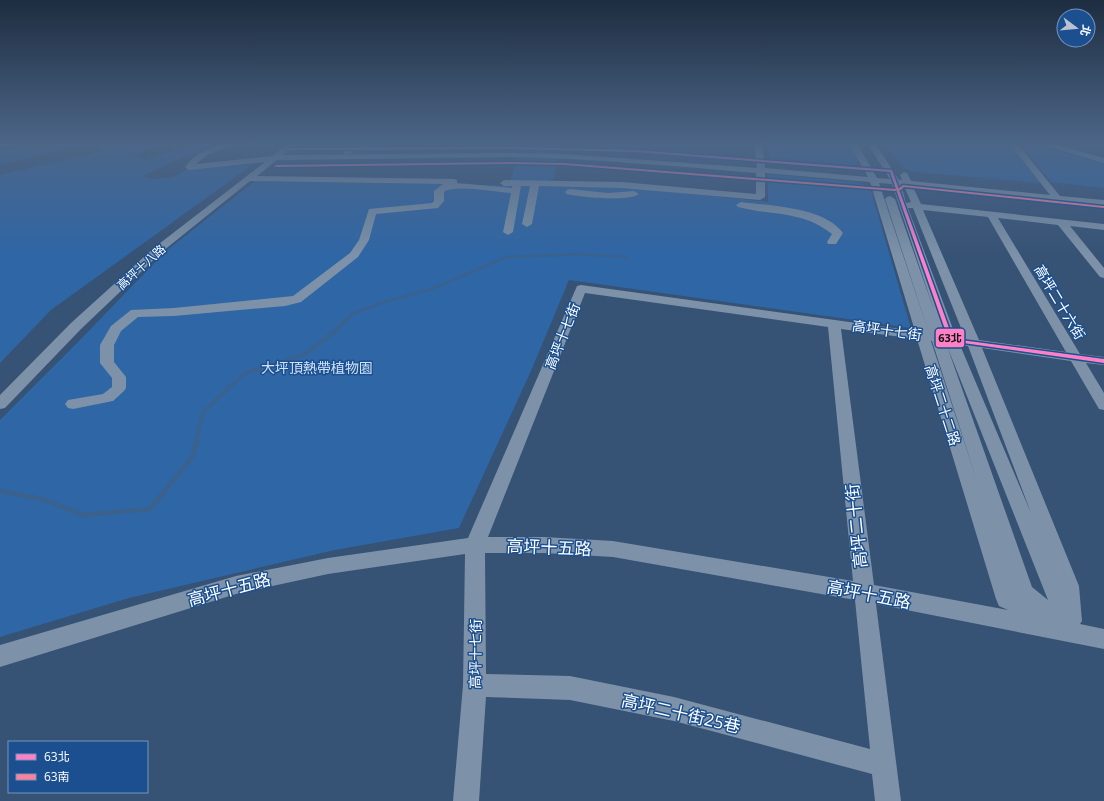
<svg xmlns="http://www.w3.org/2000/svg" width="1104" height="801" font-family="'Open Sans','Noto Sans TC',sans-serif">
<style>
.green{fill:#2f66a5}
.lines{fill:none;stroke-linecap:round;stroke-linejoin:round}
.stream-far2{stroke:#3b618d;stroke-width:2.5}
.stream-far1{stroke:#3b618d;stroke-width:3.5}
.stream{stroke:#3b618d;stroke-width:4.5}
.minor{fill:#7d92a8;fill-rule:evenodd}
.bus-1-casing{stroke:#1b4f8f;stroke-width:3}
.bus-2-casing{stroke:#1b4f8f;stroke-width:3}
.bus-1{fill:#ff80c5;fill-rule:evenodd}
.bus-2{fill:#ff8098;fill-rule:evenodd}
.labels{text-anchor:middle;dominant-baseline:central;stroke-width:3;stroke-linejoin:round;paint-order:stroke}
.far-street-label{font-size:12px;fill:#fff;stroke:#1b4f8f}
.street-label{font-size:14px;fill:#fff;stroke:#1b4f8f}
.park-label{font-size:14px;fill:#cfe3fa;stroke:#1b4f8f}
.near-street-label{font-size:17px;fill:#fff;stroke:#1b4f8f}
.line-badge{stroke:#1b4f8f;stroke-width:1.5}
.pale-badge-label{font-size:11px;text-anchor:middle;font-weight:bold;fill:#111}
</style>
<rect width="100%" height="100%" fill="#365274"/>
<!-- green -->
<path class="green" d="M68,143L91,144L0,164V149Z
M102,143H169L131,155L145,160C166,154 189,143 211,143L205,149L171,162L143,176L154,179L173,177L188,169L252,165L51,310L0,363V175L106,150L97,146Z
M766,143H851L859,159L856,165L770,158Z
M884,143H1008L1040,183L915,172L904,168Z
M1037,145L1104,164V188L1051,182L1022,146Z
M517,158L557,159L554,178L548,182L510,181Z
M768,174L857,182L870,187L911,328L569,280L531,371L459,528L335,550L129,598L0,637V420L78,342L167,250L255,181L623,187L768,202Z"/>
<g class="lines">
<!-- stream-far2 -->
<path class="stream-far2" d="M349,317L352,314L384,302L429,290L506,257L579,254L627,257"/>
<!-- stream-far1 -->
<path class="stream-far1" d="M196,441L203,412L245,373L304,355L336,330L350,316"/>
<!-- stream -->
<path class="stream" d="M0,491L42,499L83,515L150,509L193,456L197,440"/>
<!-- minor -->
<path class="minor" d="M0,143H42L38,145L0,147Z
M226,143H239L207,155L196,164L272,156L289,143H298L283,155L512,153L564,154L757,168L754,143H762L765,168L868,177L849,143H857L877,178L890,179L867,143H875L899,180H902L900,175L904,172L907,173L911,181L1050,195L1009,143H1017L1060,196L1104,200V206L913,187L921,204L1104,224V230L1070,226L1104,268V278L1100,277L1058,225L998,218L1080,354L1104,357V365L1086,363L1104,393V410L1099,409L1071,361L982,348L1079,586L1082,621L1080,624L1104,629V649L876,604L901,801H875L872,774L674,721L570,700L486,697L479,801H453L463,685L465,554L328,574L236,594L0,667V645L236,576L328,558L468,538L577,286L581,285L915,331L870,182L765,173V197L760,200L622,188L539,186L532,224L527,227L522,224L530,186H521L513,232L508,235L503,232L511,193C497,192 453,184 444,192V201L438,208L376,214L369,240L358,257L301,302L285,306L174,316L138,317L121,331L114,345V362L126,377V388L124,391L113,401L73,409L68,408L65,404L68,400L103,394L112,387V378L100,363V345L111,326L131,310L174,308L293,296L350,253L359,240L369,209L432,203L434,201V191L443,184L250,181L163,251L81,329L5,408L0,409V395L71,323L155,247L265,162L189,170L185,167C195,153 209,148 226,143ZM512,157C594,159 675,166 756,173V194L622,182L504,180L500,183L504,186H512V188L457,183V180L454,179L257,176L277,160ZM879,183L892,184L934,310L895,199L890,196L887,197L885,199L929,333ZM901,185L904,186L911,202L906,203ZM908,208H913L965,338L956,337ZM923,210L988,217L1066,352L979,340ZM585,293L828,327L853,581L613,541L544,537H488ZM841,329L917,339L996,599L999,606L1008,610L874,585ZM931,341H932L977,481ZM960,345L968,346L1031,513ZM947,346L1048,600L1032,587ZM485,553H544L613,557L855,600L870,749L674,697L570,676L486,674Z
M353,143H362L350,154H344V150Z
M1035,143H1049L1104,158V163Z
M570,189L608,193L634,191L639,194C630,202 579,197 567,194L565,192L567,190Z
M741,202C771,206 824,207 843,233L836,244H828L827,242L832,234C802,210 772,216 738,207L736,205Z"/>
<!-- bus-1 casing -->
<g class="bus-1-casing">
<path id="bus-1" d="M514,147L635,150L892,170L953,339L1104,359V363L949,341L890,172L635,152L514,149L286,150L284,149L286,148Z"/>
</g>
<!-- bus-2 casing -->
<g class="bus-2-casing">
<path id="bus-2" d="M512,162L564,163L895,189L899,188L903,185L1103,206H1104V208L904,187L901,190L895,191L564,165L512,164L276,167L274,166L276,165Z"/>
</g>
<!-- bus-1 -->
<use href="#bus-1" class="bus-1"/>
<!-- bus-2 -->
<use href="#bus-2" class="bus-2"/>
</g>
<!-- sky -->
<linearGradient id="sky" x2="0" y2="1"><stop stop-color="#1e2d40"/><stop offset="0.56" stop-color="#4c6688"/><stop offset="1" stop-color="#4c6688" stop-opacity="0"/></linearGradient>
<rect width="1104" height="256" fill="url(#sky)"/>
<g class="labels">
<!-- far-street labels -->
<g class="far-street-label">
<text transform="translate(141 267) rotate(-42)">高坪十八路</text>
</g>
<!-- street labels -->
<g class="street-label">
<text transform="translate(1060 302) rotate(59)">高坪二十六街</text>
<text transform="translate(887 330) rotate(8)">高坪十七街</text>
<text transform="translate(562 336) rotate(-68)">高坪十七街</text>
<text transform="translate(943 405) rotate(72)">高坪二十二路</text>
<text transform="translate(475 654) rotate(-89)">高坪十七街</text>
</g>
<!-- park labels -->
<g class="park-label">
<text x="317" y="367">大坪頂熱帶植物園</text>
</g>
<!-- near-street labels -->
<g class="near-street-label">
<text transform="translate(856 526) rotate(-96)">高坪二十街</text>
<text transform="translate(549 547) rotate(2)">高坪十五路</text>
<text transform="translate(229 589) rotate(-15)">高坪十五路</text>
<text transform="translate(869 594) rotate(11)">高坪十五路</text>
<text transform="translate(681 713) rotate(13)">高坪二十街25巷</text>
</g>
</g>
<rect class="line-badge" x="935" y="328" width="30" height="20" rx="4" fill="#ff80c5"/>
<g class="pale-badge-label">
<text x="950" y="342">63北</text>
</g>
<!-- legend -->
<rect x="8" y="741" width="140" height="52" fill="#1b4f8f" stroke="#7695bc"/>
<rect x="16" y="754" width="20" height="6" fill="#ff80c5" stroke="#7695bc"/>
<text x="44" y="761" font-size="12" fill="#ffffff">63北</text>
<rect x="16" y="774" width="20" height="6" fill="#ff8098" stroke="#7695bc"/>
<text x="44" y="781" font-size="12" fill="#ffffff">63南</text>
<!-- north arrow -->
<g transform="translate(1076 28) rotate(106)"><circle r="19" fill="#1b4f8f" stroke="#7695bc"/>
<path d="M0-3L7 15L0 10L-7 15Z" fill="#b9c2ce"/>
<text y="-6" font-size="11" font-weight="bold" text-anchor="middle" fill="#ffffff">北</text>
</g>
</svg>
